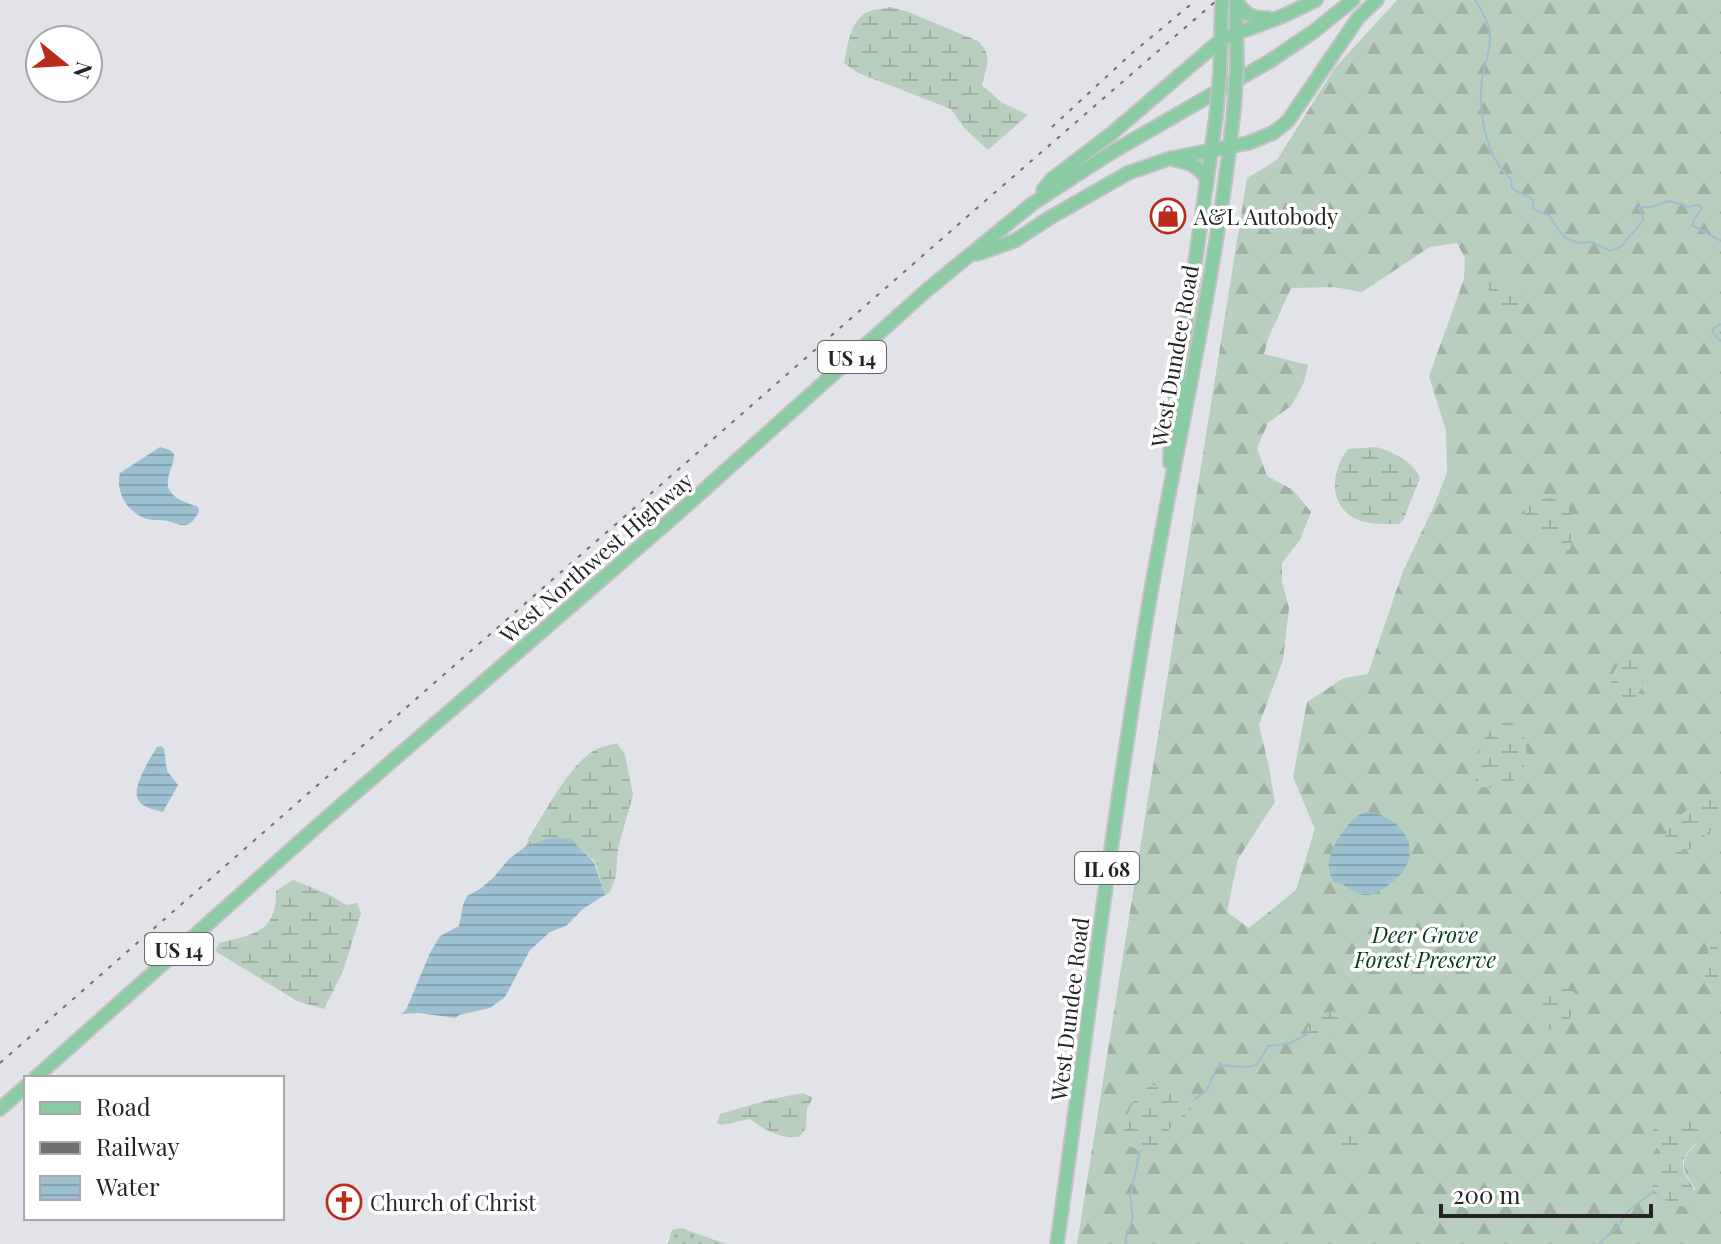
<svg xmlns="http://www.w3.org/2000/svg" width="1721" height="1244" font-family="'Playfair Display',serif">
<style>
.green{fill:url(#green-dots)}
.forest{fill:url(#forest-firs);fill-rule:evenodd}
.wetland{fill:url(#wetland-marsh)}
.water{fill:url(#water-rules)}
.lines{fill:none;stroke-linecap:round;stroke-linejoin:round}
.stream{stroke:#9cc0d0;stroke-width:2}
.primary-casing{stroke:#c2c2c3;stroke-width:16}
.primary{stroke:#8bcba4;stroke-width:12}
.rail{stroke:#6f6f73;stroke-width:2;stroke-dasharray:4 8;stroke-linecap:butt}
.primary-bridge-casing{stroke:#c2c2c3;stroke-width:16;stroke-linecap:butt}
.primary-bridge{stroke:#8bcba4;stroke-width:12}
.labels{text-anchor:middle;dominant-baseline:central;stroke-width:7;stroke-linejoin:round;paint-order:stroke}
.shield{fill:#fff;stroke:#666668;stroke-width:2}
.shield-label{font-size:20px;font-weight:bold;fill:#252527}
.poi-label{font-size:22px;fill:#252527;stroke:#fff;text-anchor:start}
.street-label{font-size:22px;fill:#252527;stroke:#fff}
.park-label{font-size:22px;font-style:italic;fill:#03391c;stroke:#fff}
</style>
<defs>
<pattern id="green-dots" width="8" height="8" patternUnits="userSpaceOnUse" patternTransform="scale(2)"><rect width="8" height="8" fill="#b8cebe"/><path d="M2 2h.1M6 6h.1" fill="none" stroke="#9eb1a3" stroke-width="1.8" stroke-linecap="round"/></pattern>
<pattern id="forest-firs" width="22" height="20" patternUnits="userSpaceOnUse" patternTransform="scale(2)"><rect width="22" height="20" fill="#b8cebe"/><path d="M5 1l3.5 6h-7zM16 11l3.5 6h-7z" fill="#9eb1a3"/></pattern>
<pattern id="wetland-marsh" width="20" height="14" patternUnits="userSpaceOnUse" patternTransform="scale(2)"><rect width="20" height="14" fill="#b8cebe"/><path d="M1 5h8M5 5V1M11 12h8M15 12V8" fill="none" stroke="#9eb1a3"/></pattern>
<pattern id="water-rules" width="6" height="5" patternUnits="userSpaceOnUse" patternTransform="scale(2)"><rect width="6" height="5" fill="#9cc0d0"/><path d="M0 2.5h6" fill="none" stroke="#86a5b3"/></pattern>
</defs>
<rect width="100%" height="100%" fill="#e2e2e9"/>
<!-- green -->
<path class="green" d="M681,1228L726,1244H668L672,1230Z"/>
<!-- forest -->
<path class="forest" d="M1397,0H1721V797L1692,807L1665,854C1689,848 1692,856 1707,832L1721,830V934L1712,939L1703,972L1716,1003L1721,1006V1244H1077L1247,178L1277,160L1334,69ZM1457,243L1465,258L1464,279L1429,376L1446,431L1447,473L1433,508L1403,571L1368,674L1344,678L1307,702L1293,777L1315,829L1296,890L1249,928L1227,912L1238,859L1275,802L1268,763L1259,725L1283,660L1289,607L1282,583V563L1300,540L1311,512L1293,490L1267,476L1257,448L1268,423L1292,405L1304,382L1308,365L1264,354L1268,339L1291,288L1334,287L1362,292L1430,247ZM1696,1144C1677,1163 1683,1169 1696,1190L1652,1188L1662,1156Z"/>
<!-- wetland -->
<path class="wetland" d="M890,7L906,11L978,41C994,57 986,66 982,85L1001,102L1028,115L988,150L964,128L951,109L858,73L844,63C848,45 850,18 870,11C876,9 883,9 890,7Z
M1495,280L1503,281L1521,287L1527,301L1521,311C1505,311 1496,301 1488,289V283Z
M1376,447C1393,452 1413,461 1420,478L1403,520L1399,524C1385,524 1367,525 1354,518C1327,503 1332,469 1348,449Z
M1538,493L1568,505L1575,524L1570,550C1555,550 1522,524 1524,507C1525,499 1532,496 1538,493Z
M1626,657C1653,668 1646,697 1622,705C1605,690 1609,671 1626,657Z
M1506,721C1541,730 1531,803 1475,785C1477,760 1479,729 1506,721Z
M617,743L625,755L633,795L618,848L616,876L610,892L605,896L595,861L571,840L552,837L527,845L528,839C545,813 571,760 599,748C604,746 611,745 617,743Z
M1721,797V830L1707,832C1692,856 1689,848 1665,854L1660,851C1672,815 1685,807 1721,797Z
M293,880L330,895L346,905L357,903L361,913L343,971L324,1009L297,1001L215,951L219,943C253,935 277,932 276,891Z
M1719,934H1721V1006L1716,1003L1703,972L1712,939Z
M1558,982H1561L1575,993C1576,1013 1569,1028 1547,1030C1538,1011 1541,995 1558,982Z
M1330,1011L1342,1014C1341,1028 1334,1036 1323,1043L1306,1035C1309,1019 1316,1016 1330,1011Z
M1154,1085L1180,1091L1195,1099C1186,1122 1184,1114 1170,1128C1165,1134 1160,1149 1155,1157L1123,1143C1123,1121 1132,1091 1154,1085Z
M803,1093L813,1098L807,1108L806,1128L799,1137C778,1139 766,1130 750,1119L721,1125L717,1123L720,1114L772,1099Z
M1688,1115L1699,1118C1707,1143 1683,1148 1683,1165C1683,1178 1696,1184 1696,1201L1690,1207C1674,1207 1662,1200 1652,1188L1662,1156L1649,1134L1656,1127L1675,1128Z
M1350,1128L1359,1131C1363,1145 1362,1160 1345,1164C1343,1162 1338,1156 1338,1154C1335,1145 1343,1132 1350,1128Z"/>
<!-- water -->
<path class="water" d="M160,447L170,450L174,454C174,463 170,470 168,479C165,497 185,502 198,507L199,511C196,517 193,523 186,525C180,526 173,522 167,521C160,519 154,521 147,519C128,513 115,493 120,473Z
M161,746L164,749L167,771L178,785L163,812C156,810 144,808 139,801C130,789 150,759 157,747Z
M1367,812C1373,813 1380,814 1385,817C1412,831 1419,858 1396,879C1389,885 1378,894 1368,895C1354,896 1346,882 1333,882C1331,876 1328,869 1329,863C1331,846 1350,815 1367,812Z
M552,837L571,839L594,862L605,895L584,908L566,926L550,932L530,950L505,997L490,1008L459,1015L456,1018L419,1013L401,1014L406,1010L430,953L440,936L459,926L463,905L467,896L480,889L494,877L508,860L527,845Z"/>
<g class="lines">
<!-- stream -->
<path class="stream" d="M1475,0C1481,9 1489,24 1490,35C1491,49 1484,65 1482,79C1478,111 1485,157 1511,179L1512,188C1518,193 1526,194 1533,200V209L1549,215L1557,228L1566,238L1579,243L1592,242L1610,251L1622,246C1626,238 1642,224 1643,220C1643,217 1640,209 1639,207H1651L1669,201L1689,207L1696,205L1701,206V210L1695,218L1692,225L1721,241
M1721,324L1714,328L1712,332L1721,341
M1195,1099L1207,1090L1216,1069L1221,1065L1244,1067L1257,1065L1268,1046L1288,1044L1306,1035
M1127,1244L1125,1241L1133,1217L1130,1197L1140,1151
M1599,1244L1619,1225L1628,1211L1654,1191"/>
<!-- primary casing -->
<g class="primary-casing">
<path id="primary" d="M1236,0L1237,65
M1237,0C1243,14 1253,19 1268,18
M1220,72L1222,0
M1175,160C1191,163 1200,166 1207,181
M1043,190L1052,179L1111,134L1222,39L1283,16L1316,0
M977,254L1014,241L1051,217L1128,173L1168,159L1248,143L1273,133L1288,121L1358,18L1377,0
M1170,463L1171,430L1216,117
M35,1078L324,820L676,515L927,290L1032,204L1107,155L1270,61L1313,32L1353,0
M0,1109L26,1086
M1057,1244C1087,1030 1113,816 1149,603C1177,438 1217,275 1234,108"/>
</g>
<!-- primary -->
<use href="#primary" class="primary"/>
<!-- rail -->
<path class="rail" d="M1052,127L1131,54L1196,0
M0,1063L992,195L1217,0"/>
<!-- primary-bridge casing -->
<g class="primary-bridge-casing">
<path id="primary-bridge" d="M1234,108L1237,65
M1216,117L1220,72"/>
</g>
<!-- primary-bridge -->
<use href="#primary-bridge" class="primary-bridge"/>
</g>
<!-- icons -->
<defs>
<g id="shop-ring" transform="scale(1.8)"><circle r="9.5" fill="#fff" stroke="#b92c1b" stroke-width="1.5"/><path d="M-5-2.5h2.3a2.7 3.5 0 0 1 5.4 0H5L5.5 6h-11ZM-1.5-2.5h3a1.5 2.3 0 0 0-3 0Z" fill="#b92c1b"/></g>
<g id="church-ring" transform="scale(1.8)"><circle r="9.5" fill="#fff" stroke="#b92c1b" stroke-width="1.5"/><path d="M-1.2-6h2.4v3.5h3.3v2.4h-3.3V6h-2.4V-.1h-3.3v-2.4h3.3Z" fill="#b92c1b"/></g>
</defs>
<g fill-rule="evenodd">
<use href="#shop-ring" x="1168" y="216"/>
<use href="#church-ring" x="344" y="1202"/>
</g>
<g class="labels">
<!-- shield labels -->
<g class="shield">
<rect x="818" y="341" width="68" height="32" rx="6"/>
<rect x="1075" y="852" width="64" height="32" rx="6"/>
<rect x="145" y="933" width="68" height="32" rx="6"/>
</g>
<g class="shield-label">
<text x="852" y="357">US 14</text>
<text x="1107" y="868">IL 68</text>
<text x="179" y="949">US 14</text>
</g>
<!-- poi labels -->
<g class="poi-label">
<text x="1194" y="216">A&amp;L Autobody</text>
<text x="370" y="1202">Church of Christ</text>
</g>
<!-- street labels -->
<g class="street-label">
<text transform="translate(1174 356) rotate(-80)">West Dundee Road</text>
<text transform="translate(596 557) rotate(-41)">West Northwest Highway</text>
<text transform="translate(1069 1009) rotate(-83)">West Dundee Road</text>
</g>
<!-- park labels -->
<g class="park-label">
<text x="1425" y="934">Deer Grove<tspan x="1425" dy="25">Forest Preserve</tspan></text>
</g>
</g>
<!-- legend -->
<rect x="24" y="1076" width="260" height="144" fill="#ffffff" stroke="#a8a8a9" stroke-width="2"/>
<rect x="40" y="1102" width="40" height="12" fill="#8bcba4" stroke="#a8a8a9" stroke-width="2"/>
<text x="96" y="1116" font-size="24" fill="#252527">Road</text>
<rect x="40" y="1142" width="40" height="12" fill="#6f6f73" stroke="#a8a8a9" stroke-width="2"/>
<text x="96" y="1156" font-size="24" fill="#252527">Railway</text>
<rect x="40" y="1176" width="40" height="24" fill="url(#water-rules)" stroke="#a8a8a9" stroke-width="2"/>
<text x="96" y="1196" font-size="24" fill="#252527">Water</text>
<!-- north arrow -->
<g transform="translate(64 64) rotate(108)"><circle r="38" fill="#ffffff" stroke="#a8a8a9" stroke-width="2"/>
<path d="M0-6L14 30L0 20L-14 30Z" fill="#b92c1b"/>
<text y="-12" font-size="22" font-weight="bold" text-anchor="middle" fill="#252527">N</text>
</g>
<!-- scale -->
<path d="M1441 1204v12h210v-12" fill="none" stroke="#252527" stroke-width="4"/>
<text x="1453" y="1204" font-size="24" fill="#252527" stroke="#ffffff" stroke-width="6" paint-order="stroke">200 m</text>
</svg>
